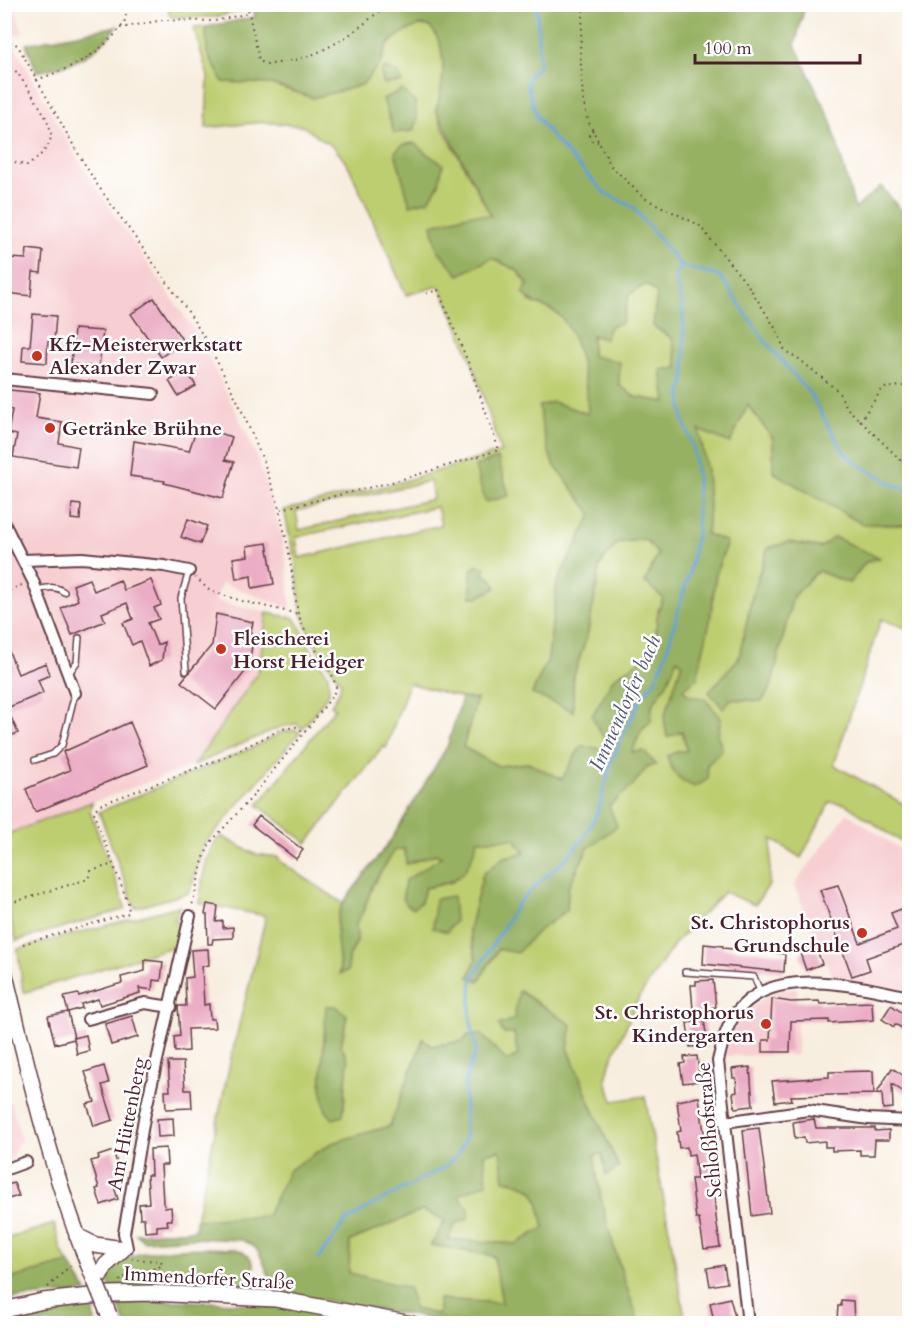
<svg xmlns="http://www.w3.org/2000/svg" width="914" height="1328" font-family="Cardo,serif">
<style>
.built{fill:#f7cfd2}
.green{fill:#bdce70;stroke:#84764e;stroke-width:1.5;fill-rule:evenodd}
.forest{fill:#96b162;stroke:#706846;stroke-width:1.5;fill-rule:evenodd}
.lines{fill:none;stroke-linecap:round;stroke-linejoin:round}
.stream{stroke:#649fd4;stroke-width:3}
.building{fill:#ebadc5}
.lane-casing{stroke:#643e46;stroke-width:8}
.street-casing{stroke:#643e46;stroke-width:14}
.secondary-casing{stroke:#643e46;stroke-width:18}
.path{stroke:#643e46;stroke-width:2;stroke-dasharray:1.5 4.5;stroke-linecap:butt}
.lane{stroke:#fff;stroke-width:5}
.street{stroke:#fff;stroke-width:10}
.secondary{stroke:#fff;stroke-width:15}
.secondary-bridge-casing{stroke:#643e46;stroke-width:18;stroke-linecap:butt}
.secondary-bridge{stroke:#fff;stroke-width:15}
.poi-dot{fill:#c8321e;stroke:#fff;stroke-width:2}
.labels{text-anchor:middle;dominant-baseline:central;stroke-width:5;stroke-linejoin:round;paint-order:stroke}
.poi-label{font-size:20px;font-weight:bold;fill:#4a1f2b;stroke:#fff;text-anchor:start}
.street-label{font-size:20px;fill:#4a1f2b;stroke:#fff}
.water-label{font-size:21px;font-style:italic;fill:#565977;stroke:#fff}
</style>
<rect width="100%" height="100%" fill="#fff"/>
<filter id="ink" filterUnits="userSpaceOnUse"><feTurbulence type="fractalNoise" baseFrequency=".0167" numOctaves="2"/><feDisplacementMap in="SourceGraphic" scale="12" xChannelSelector="R" yChannelSelector="G"/><feConvolveMatrix kernelMatrix="1 2 1 2 8 2 1 2 1" color-interpolation-filters="sRGB"/></filter>
<filter id="wash" filterUnits="userSpaceOnUse"><feTurbulence type="fractalNoise" baseFrequency=".008" numOctaves="4" result="noise"/><feDisplacementMap in="SourceGraphic" scale="24" xChannelSelector="R" yChannelSelector="G"/><feGaussianBlur stdDeviation="1.35" result="paint"/><feColorMatrix in="noise" values="0 0 0 0 0 0 0 0 0 0 0 0 0 0 0 0 0 1.4 0 .05"/><feComposite in="paint" operator="in"/></filter>
<g filter="url(#wash)">
<rect width="100%" height="100%" fill="#f8eedf"/>
<!-- built -->
<path class="built" d="M14,4L23,33L10,38L77,158L113,213L197,334L247,434L259,462L281,533L287,568L291,609L222,583L215,601L267,613L258,673L194,765L5,835L4,5Z
M847,813L909,855V989L834,981L794,885Z
M797,988V1055L725,1056L731,1031L747,1010L766,996L776,991Z
M11,1103L22,1142L18,1143L11,1161L4,1164V1104Z"/>
<!-- green -->
<path class="green" d="M175,5H244L245,10L216,17H171L168,11Z
M419,25L429,26C449,45 444,86 436,110L443,128L492,217V258L517,270L528,284L529,301C538,305 552,308 559,315C580,335 587,386 588,414L553,402L552,462L592,514L557,583L548,660L532,693L573,711V678L587,636L597,587L599,566L617,543L645,539L658,554L645,582L664,598L658,611L654,651L613,679L607,745L602,749L581,746L562,780L528,763L498,766L463,747L477,699L462,698L409,683L386,748L383,747L307,843L258,805L335,708L331,705L339,692L341,682L320,653L309,633L301,610L296,566L284,510L397,483L501,452C483,396 467,338 439,286L406,295L349,167L335,148L302,126L264,122L206,128L208,76L194,28L206,27L207,52L223,82L271,84L313,98L381,62C388,39 397,35 419,25ZM430,481L433,499L299,530L296,511ZM437,507L441,525L299,558L296,537ZM485,568L484,575L496,588L478,597H471V570Z
M646,284L657,294L653,326L672,338L678,369L667,402L635,397L619,385L592,356V335L605,339L610,326L622,323L629,294Z
M748,405L773,439L883,525H909V629L881,619L834,765L909,807V847L845,804L830,802L801,858L772,839L769,885L755,905L724,892L676,942L639,997L610,1063L606,1080L613,1101L645,1096L686,1323H639C620,1269 601,1214 594,1156L602,1152L606,1175L619,1167L588,1098L568,1048L571,1025L520,991L514,1019L500,1025L514,1033L518,1055L507,1061L463,1041L432,1046L423,1040L390,1126L332,1143L290,1170L267,1216L196,1220L232,1054L266,916L199,903C203,879 203,853 221,836L254,854L278,857L282,863L343,903C331,926 340,949 340,973L348,971L349,957L357,941L356,924L364,909L373,884L395,850L405,849L407,864L436,854L442,857L405,881L403,897L406,905L421,902L425,888L453,882L478,840L515,839L525,854L483,874L469,930L476,959L469,977L492,961L498,949L517,952L538,931L567,910L568,888L609,806L633,785L648,766L631,752L642,729L651,721L652,705L667,683L677,659L682,663L664,718L682,730L687,752L707,765L714,758L705,699L688,695L683,688L710,621L716,573L727,542L707,535C710,498 705,466 698,430ZM789,542L879,557L866,562L849,583L818,571L793,596L771,687L762,701L730,699L724,675L739,658L754,588L768,548ZM335,1006L347,1015L341,1045L348,1060L343,1116Z
M267,613L294,618L298,623L314,656L328,674L329,693L302,729L297,724L280,727L194,765L258,673Z
M295,730L300,732L203,846L192,886L188,893L135,908L99,812L254,747L282,732Z
M92,802L90,811L126,909L16,941L5,895V835Z
M179,906L175,921L182,924L183,928L179,945L23,993L18,949Z
M501,1150L522,1183L537,1195L544,1228L516,1244L448,1240L456,1223L458,1195L484,1154Z
M423,1210L446,1221L431,1245L494,1256L503,1304L439,1299L440,1315L414,1309L349,1273L350,1241Z
M54,1224L62,1252L69,1263L5,1280V1239Z"/>
<!-- forest -->
<path class="forest" d="M253,5H805L795,45L831,121L855,209L881,186L909,220V525L862,524L773,472V439L748,405L730,443L699,430L707,471L709,506L707,534L727,542L716,573L710,621L697,678L683,689L688,695L705,699L721,718L718,735L722,750L707,765L708,779L695,787C679,781 671,772 667,756L679,751H687L682,731L667,737L664,718L682,663L677,659L667,683L652,705L651,721L642,729L632,752L644,751L656,765L648,766L633,785L609,806L617,826L587,849L568,888L567,910L538,931L517,953L498,949L479,981L469,977L476,959L469,930L483,874L504,857L525,853L515,839L478,840C465,878 463,879 425,888L421,902L413,908L406,905L403,897L405,881L441,857L436,854L406,864L405,849L395,850L373,884L364,909L356,924L357,941L349,957L348,971L340,974C340,949 331,926 343,903L391,840L447,747L462,698L477,699L463,747L498,766L528,763L562,779L581,746L602,749L607,745L592,716L613,679L654,651L658,611L663,598L645,582L658,554L645,539L617,543L599,566L597,587L587,636L573,678V711L532,694L548,659L557,583L592,514L552,462L542,427L539,406L553,402L588,414C588,387 579,335 559,315C549,305 533,306 523,293L528,284L517,270L492,258L459,275L437,249L432,225L471,214L491,216L436,110C444,86 449,45 429,26L419,25L402,33L386,45L381,62L362,85L313,98L271,84L223,82L207,52L206,27L255,17ZM647,284L657,294L653,326L672,338L678,368L661,370L666,402L635,397L619,385L620,362L592,356V335L605,339L610,326L622,323L629,294Z
M117,26C107,41 88,57 71,63C61,67 48,69 37,72L26,44Z
M384,68L399,73L402,82L383,84L381,72Z
M402,90L415,102L417,120L413,131L394,133L383,99Z
M414,143L427,154L443,164L439,184L429,200L410,205L395,152L402,145Z
M498,458L509,496L485,502L475,466Z
M834,537L879,558L866,562L849,583L818,571L793,596L771,687L762,701L731,699L723,708L709,692L739,658L754,588L768,548L789,542L820,548Z
M477,565L485,568L484,575L493,580L496,588L478,597H471V570Z
M453,896L455,921L447,932L433,928L435,899Z
M519,991L572,1025L568,1048L588,1098L619,1168L606,1175L602,1153L594,1156C601,1214 620,1269 639,1323H456L294,1295C288,1293 281,1291 277,1286C260,1271 268,1249 242,1240L193,1238L143,1241L136,1234L195,1230L196,1220L267,1216L289,1170L332,1143L390,1126L423,1039L432,1046L463,1041L468,1035L481,1034L507,1061L518,1055L514,1033H503L499,1025L514,1019ZM500,1150L504,1180C540,1186 537,1197 544,1228L516,1244L448,1239L456,1223L468,1219L469,1209L458,1195L487,1183L484,1154ZM423,1210L445,1221L431,1245L494,1256L502,1303L439,1299V1315L414,1309L409,1288L349,1273L350,1241Z
M326,1006H335L347,1015L341,1045L348,1060L343,1116L333,1119L326,1111L321,1088Z
M210,1248C221,1249 237,1247 246,1254C261,1265 253,1286 236,1288C218,1291 198,1287 180,1287C157,1286 134,1288 110,1288C97,1246 184,1249 210,1248Z
M69,1263L87,1292L16,1298L5,1302V1280Z
M116,1299L269,1304L385,1323H125Z
M90,1300L94,1312L95,1323L5,1324V1318L33,1309Z"/>
<g class="lines">
<!-- stream -->
<path class="stream" d="M681,266L720,276L765,341L811,395L843,451L858,464L893,484L910,491
M318,1259L345,1222L374,1204L445,1167L457,1155L465,1140V1081L476,1050L470,1017L472,979L519,902L571,853L583,839L598,811L612,759L643,695L654,682L663,663L690,570L697,529V479L693,446L683,419L681,396L685,375L684,332L682,303L675,277L681,266L633,207L605,193L558,144L537,117L527,85L529,76L539,66L537,4"/>
</g>
<g id="blocks">
<!-- building -->
<path class="building" d="M27,249L43,251L41,273L33,272L31,296L7,293L11,258L26,259Z
M154,298L183,341L161,357L131,314Z
M33,314L56,316L54,341H48L47,363L22,361L23,346H30Z
M74,329L103,331L99,367L71,364Z
M187,371L196,386L178,396L169,381Z
M9,390L40,393L36,418L62,422L59,443L79,447L76,467L13,457L17,435L8,433L12,410L6,408Z
M197,427L232,437L225,460L234,462L223,498L164,483L165,481L130,476L134,441L189,451Z
M72,504L81,505L80,520L71,519Z
M188,519L207,526L200,544L181,537Z
M267,543L274,584L252,588L251,576L236,579L233,558L248,556L247,546Z
M89,579L94,591L120,580L124,590L151,580L161,605L154,608L159,619L148,623L157,645L164,642L162,660L149,666L140,641L132,645L123,623L133,619L127,603L102,613L105,621L72,635L61,608L78,600L73,585Z
M216,614L253,622L249,640L253,641L248,668L216,709L181,682L212,645Z
M4,639L18,674L46,663L50,675L38,680L43,693L7,708L18,733L4,738Z
M130,722L148,765L35,812L26,789L70,770L63,752Z
M259,816L303,850L296,859L252,825Z
M838,885L860,943L897,929L891,913L909,906V943L866,958L870,970L852,976L820,890Z
M207,904L218,906L216,922L223,921V928L233,927V938L213,939L212,944H208L207,915L205,914Z
M704,944L723,946V948L785,954L784,972L703,964Z
M816,947L822,964L806,970L800,953Z
M208,949L209,965L202,966L204,1005L209,1004L210,1019H214L215,1028L188,1029L189,1051L175,1052L174,1037L180,1036L178,1006H186L185,978L193,977L191,950Z
M145,960L163,962L161,981L153,980L152,990L139,988L140,993L100,1005L98,999L81,1004L82,1008L68,1012L74,1038L86,1035L89,1051L77,1054L74,1039L55,1044L48,1016L68,1012L64,997L78,994L79,996L122,983L121,977L145,971Z
M713,980L716,1007L702,1009L708,1045L690,1047L687,1023L694,1022L691,985H696V981Z
M772,999L791,1002L819,1001L820,1004L872,1002L873,1020L829,1023V1020L791,1021L790,1052H763V1040H770Z
M908,1004L909,1030L906,1028L905,1030L895,1024L894,1027L882,1019L891,1005L903,1013Z
M132,1016L138,1037L111,1045L105,1024Z
M697,1056L700,1081L683,1083L680,1064L685,1063L684,1057Z
M168,1062H183L185,1090H191L192,1108L166,1109L165,1091H170Z
M104,1066L109,1083L102,1085L113,1120L94,1126L87,1104L95,1102L85,1072Z
M909,1066V1086L905,1093L892,1084L893,1108L883,1109L882,1093L876,1094L892,1068L904,1076Z
M750,1067L753,1106L735,1108L733,1093L737,1092L736,1078H733L732,1069Z
M873,1071L874,1094L791,1096L792,1100L775,1102L772,1081L829,1077V1072Z
M699,1097L708,1160H711L716,1217L720,1247L704,1249L699,1219H696L691,1179H697L694,1154L688,1155L687,1147L679,1148L677,1132L681,1131L677,1101Z
M173,1118L174,1136L158,1137L157,1119Z
M814,1119L816,1128H875V1131L889,1130V1140H875L874,1155H860V1150L832,1151V1147H825V1141L805,1143L804,1137L795,1139L793,1122Z
M759,1128L770,1213L752,1216L743,1130Z
M166,1148L167,1165H161L163,1203L165,1208L171,1207L172,1220H167L168,1225L157,1226V1231L145,1232L144,1218H140L139,1204L149,1203L147,1175H151L150,1149Z
M113,1151L121,1175L119,1176L120,1181L113,1184L118,1199L101,1205L96,1189L99,1188L91,1161L99,1159L98,1156Z
M14,1183L19,1196L4,1200V1186Z
M724,1265L727,1283L710,1286L707,1268Z
M730,1298L735,1317L714,1322L710,1303Z
M841,1300L853,1301L854,1322L837,1321L838,1306H841Z"/>
</g>
</g>
<g filter="url(#ink)">
<use href="#blocks" fill-opacity="0" stroke="#643e46" stroke-width="1.5"/>
<g class="lines">
<!-- lane casing -->
<g class="lane-casing">
<path id="lane" d="M36,590C47,588 56,585 64,592
M186,671L181,598L189,571
M69,673L77,662L79,638
M35,760L53,754L62,745L75,693
M685,972L754,977L760,991"/>
</g>
<!-- street casing -->
<g class="street-casing">
<path id="street" d="M4,379L153,394
M4,523L33,581L75,693
M23,560L82,558L164,566L189,571
M88,1019L145,1003L171,1007
M725,1122L808,1110L869,1119L910,1121
M4,1170L26,1162
M127,1248L124,1233L145,1113L190,916
M748,1324L718,1061C723,1041 727,1021 742,1006C780,966 861,987 910,997"/>
</g>
<!-- secondary casing -->
<g class="secondary-casing">
<path id="secondary" d="M4,971C30,1078 53,1181 96,1283
M77,1236L95,1245L123,1249
M96,1283L106,1265L123,1249
M4,1310L43,1301L110,1294L150,1293L276,1299L412,1324"/>
</g>
<!-- path -->
<path class="path" d="M247,4L259,60L266,65C277,63 288,62 299,59C332,50 362,27 387,4
M584,4L580,49L583,99L588,121L611,166L644,198L699,225L750,288L777,331L785,351L799,359L838,391L847,408L910,469
M120,28L163,20L215,21L249,13
M4,44L14,43L18,46L75,148L96,183L187,310L207,342L238,402L263,460L277,500L288,547L298,614L308,638L332,674L336,687L333,695L312,723L252,797L210,843L203,860L192,906
M4,68H9L17,72C26,87 52,119 51,136C50,148 37,159 27,166L17,163L4,156
M36,80C71,68 101,55 124,23L126,17L125,4
M593,130L589,135L592,141L598,142
M907,231L910,235
M860,421L883,388L910,385
M281,509L396,481L499,450L470,367L438,290L425,294
M195,577L210,591L242,601L298,614
M4,593L24,584
M4,905L88,879L91,871L113,864
M4,939L9,958
M23,944L129,913L128,903L94,814L95,809L102,804L223,758L282,729L296,727L304,732
M120,1281L122,1278L159,1267L162,1264L161,1261L132,1259
M48,1287L74,1262"/>
<!-- lane -->
<use href="#lane" class="lane"/>
<!-- street -->
<use href="#street" class="street"/>
<!-- secondary -->
<use href="#secondary" class="secondary"/>
<!-- secondary-bridge casing -->
<g class="secondary-bridge-casing">
<path id="secondary-bridge" d="M96,1283L109,1315"/>
</g>
<!-- secondary-bridge -->
<use href="#secondary-bridge" class="secondary-bridge"/>
</g>
</g>
<!-- markers -->
<g class="poi-dot">
<circle cx="37" cy="356" r="6"/>
<circle cx="50" cy="428" r="6"/>
<circle cx="221" cy="649" r="6"/>
<circle cx="862" cy="933" r="6"/>
<circle cx="766" cy="1024" r="6"/>
</g>
<g class="labels">
<!-- poi labels -->
<g class="poi-label">
<text x="49" y="344">Kfz-Meisterwerkstatt<tspan x="49" dy="23">Alexander Zwar</tspan></text>
<text x="62" y="428">Getränke Brühne</text>
<text x="233" y="638">Fleischerei<tspan x="233" dy="23">Horst Heidger</tspan></text>
<text x="850" y="922" text-anchor="end">St. Christophorus<tspan x="850" dy="23">Grundschule</tspan></text>
<text x="754" y="1012" text-anchor="end">St. Christophorus<tspan x="754" dy="23">Kindergarten</tspan></text>
</g>
<!-- street labels -->
<g class="street-label">
<text transform="translate(127 1124) rotate(-79)">Am Hüttenberg</text>
<text transform="translate(709 1130) rotate(-95)">Schloßhofstraße</text>
<text transform="translate(209 1278) rotate(3)">Immendorfer Straße</text>
</g>
<!-- water labels -->
<g class="water-label">
<text transform="translate(625 703) rotate(-66)">Immendorfer bach</text>
</g>
</g>
<!-- margin -->
<rect width="914" height="1328" fill="none" stroke="#fff" stroke-width="24"/>
<!-- scale -->
<path d="M695 54v9h165v-9" fill="none" stroke="#4a1f2b" stroke-width="3"/>
<text x="704" y="54" font-size="18" fill="#4a1f2b" stroke="#ffffff" stroke-width="4.5" paint-order="stroke">100 m</text>
</svg>
